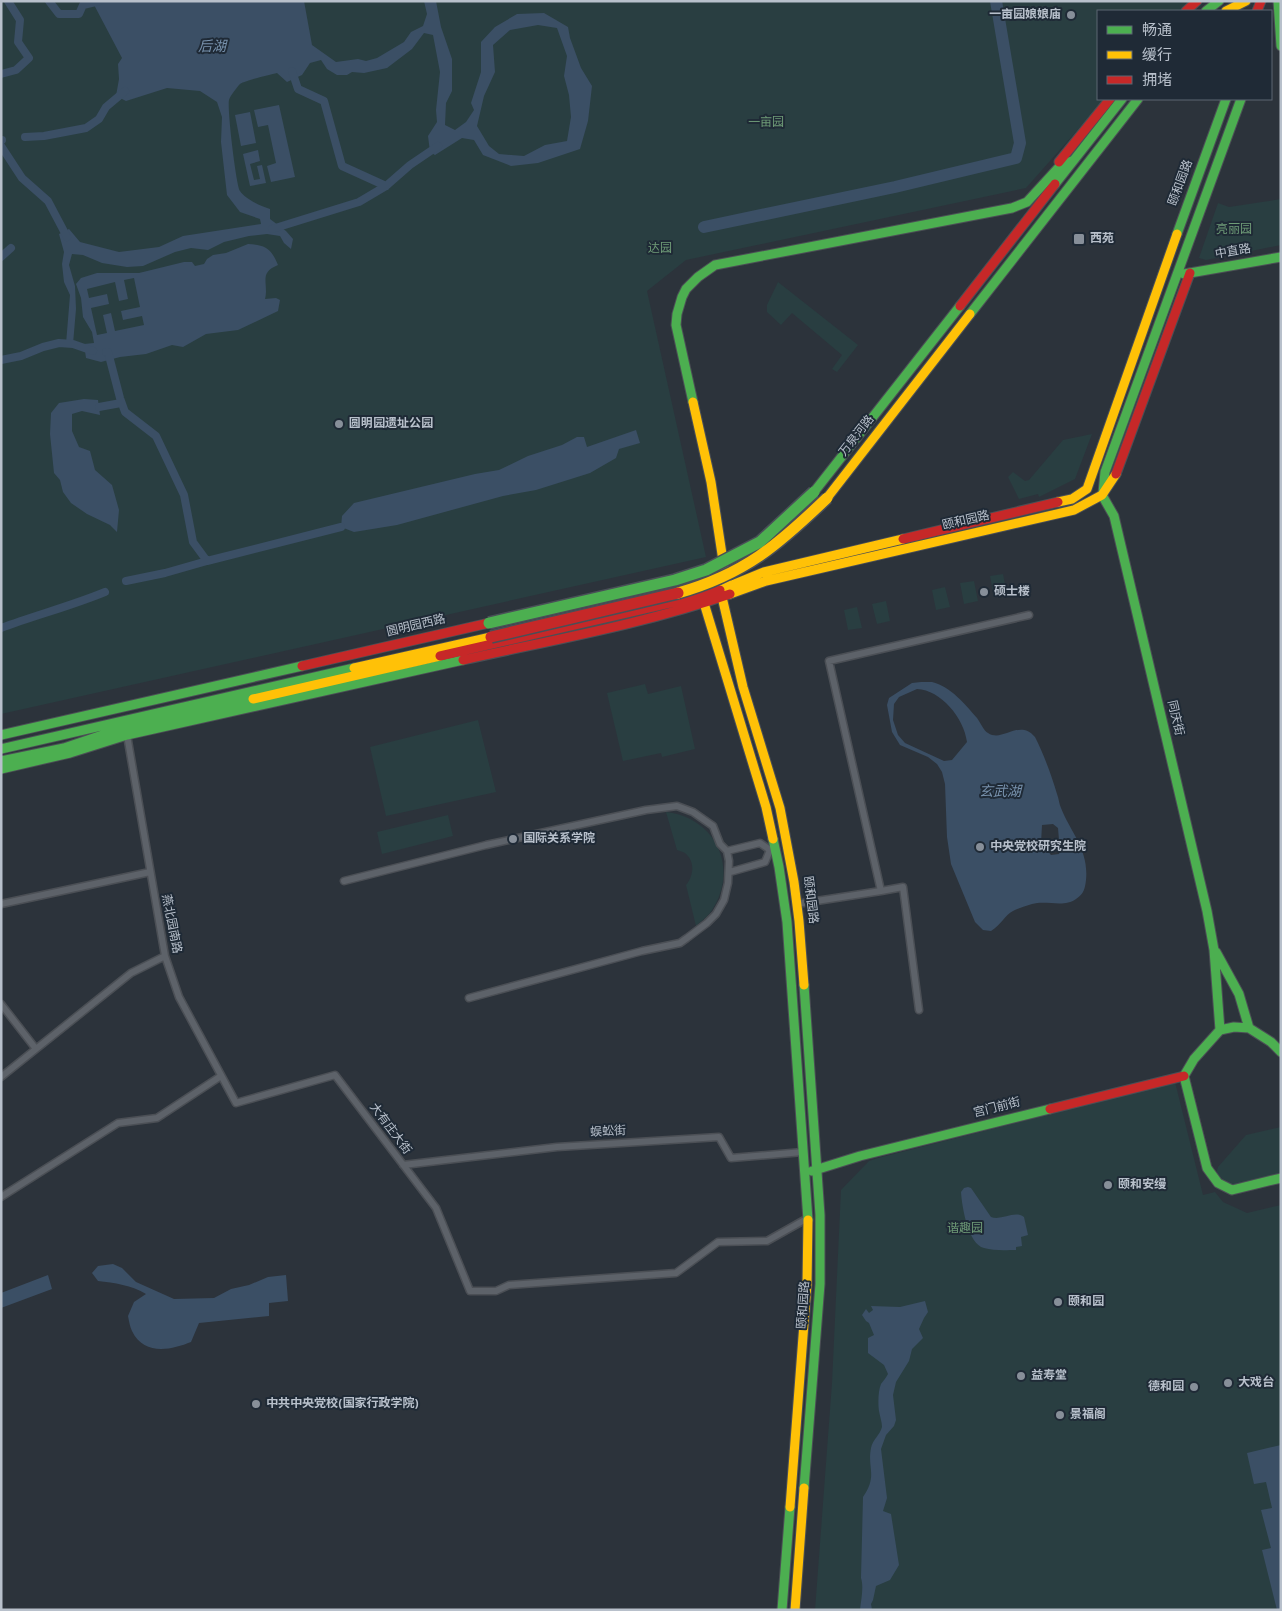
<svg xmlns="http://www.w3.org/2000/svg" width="1282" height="1611" font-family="Overpass,'Noto Sans SC',sans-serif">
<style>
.green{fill:#293e41}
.water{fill:#3b4f65;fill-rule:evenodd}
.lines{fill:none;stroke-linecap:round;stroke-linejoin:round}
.canal{stroke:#3b4f65;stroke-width:8}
.river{stroke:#3b4f65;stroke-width:12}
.street-casing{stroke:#4b4f55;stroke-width:9}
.fast-casing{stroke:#4b4f55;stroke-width:11}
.slow-casing{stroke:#4b4f55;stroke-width:11}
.jam-casing{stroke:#4b4f55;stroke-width:11}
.street{stroke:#5d6269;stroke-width:6}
.fast{stroke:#4caf50;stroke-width:9}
.slow{stroke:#ffc107;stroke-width:9}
.jam{stroke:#c62828;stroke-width:9}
.fast-bridge-casing{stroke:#494f57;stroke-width:14;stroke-linecap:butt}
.slow-bridge-casing{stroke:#494f57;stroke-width:14;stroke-linecap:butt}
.jam-bridge-casing{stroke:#494f57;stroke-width:14;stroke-linecap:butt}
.fast-bridge{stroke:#4caf50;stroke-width:11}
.slow-bridge{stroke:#ffc107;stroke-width:11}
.jam-bridge{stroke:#c62828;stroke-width:11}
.poi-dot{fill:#878f99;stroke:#1f2a36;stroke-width:2}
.labels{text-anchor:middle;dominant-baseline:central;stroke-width:4;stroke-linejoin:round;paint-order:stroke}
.poi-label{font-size:12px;font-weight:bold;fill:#b8c0cb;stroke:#1f2a36;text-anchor:start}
.park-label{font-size:12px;fill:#6f9c77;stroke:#1f2a36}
.street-label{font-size:12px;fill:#b8c0cb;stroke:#1f2a36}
.water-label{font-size:14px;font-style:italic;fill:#7892ad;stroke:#1f2a36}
</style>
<rect width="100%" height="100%" fill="#2c333b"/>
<!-- green -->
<path class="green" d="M1,1H1192L1183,11H1098V99H1105L1026,188L686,260L647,291L706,557L1,714Z
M1281,199V245L1206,260L1199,258L1218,203L1229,207Z
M778,282L858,345L837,372L832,369L842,355L792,313L781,325L767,312V305Z
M1092,434L1075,479L1039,497L1038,494L1019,499L1008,477L1013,472L1025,481L1029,480L1063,440Z
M1003,574L1007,594L994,597L990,576Z
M974,581L978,601L964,604L960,583Z
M945,587L950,607L936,610L932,590Z
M886,601L890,621L877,624L872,604Z
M857,607L862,628L848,630L844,610Z
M645,684L648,694L681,686L695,749L662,757L661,753L623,761L607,693Z
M478,720L496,792L386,816L370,747Z
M666,812C718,818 740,871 710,913C706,918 700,922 696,926L686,885C693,877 696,862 685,853C683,852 680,851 677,850Z
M448,815L453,836L382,854L377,832Z
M1175,1082L1203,1195L1215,1192L1223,1202L1247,1213L1281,1205V1610H815L832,1383L841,1190L869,1161L878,1158Z
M1281,1127V1174L1234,1185L1225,1182L1216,1174L1218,1167L1246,1135Z"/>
<!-- water -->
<path class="water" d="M92,1H304L312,45L336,62L358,59L366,61L377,58L404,42L411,32L423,26L427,14L424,1H436L441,27L452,59V91L446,103L445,125L455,130L466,122L474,110L471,103L481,72V42L495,27L517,14L544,13L568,27L570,38L581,68L592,86L588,121L580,149L538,163L511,166L483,155L474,140L462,138L435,155L430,152L428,136L437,122L436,110L440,72L433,35L424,33L412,49L387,68L364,73L352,72L347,75H337L327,69L321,60L310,63L302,75L287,82L277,73C269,75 246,80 240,84C238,86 230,96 229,100C227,108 236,184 240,191C245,199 261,206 270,209V219L286,231L293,239L291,249L284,243L280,236L267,234L249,236L224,242L208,250L191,248L175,252L143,266L127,267L102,263L83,255L72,254L69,265L75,286L76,309L73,344H66L70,295L64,282L62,264L64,252L59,234L69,229L80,242L119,252L159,247L183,236L261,224L260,219L240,212L227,195L221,142L222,117L217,102L200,91L167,88L126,101L116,96L119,79L118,64L122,58ZM538,25L557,28L567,56L564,76L569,95L571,117L567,141L545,145L524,156L499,154L489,146L477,126L484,96L495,72L493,45L510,30Z
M279,105L295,177L271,182L267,166L276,163L268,125L258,127L254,110Z
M250,112L256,143L241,146L235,115Z
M258,150L260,161L250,164L254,180L260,179L257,166L262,165L266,183L250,186L243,154Z
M248,244C265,245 271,248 278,265C258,273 269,283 265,299L276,298L280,300L278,311L238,330L206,334L183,347L172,345L146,354L120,357L101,362L86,358L84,344L94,343L92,332L83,317L81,298L76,284L81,278L97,273H139L184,262H192L195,266L204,264L207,259L213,255L226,253ZM134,278L140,307L121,311L123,320L142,316L144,325L115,331L111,313L103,315L107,333L97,335L91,308L109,304L107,294L89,298L87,289L115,282L119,301L128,299L124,280Z
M84,399L98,400L100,415L82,411L72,414V431L79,447L90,451L95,470L112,485L119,510L117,532L110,525L87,514L71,503L63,492L60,480L54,473L50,434L51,413L59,403Z
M636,430L640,443L619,449L616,458L590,473L536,490L503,496L397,525L354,532L341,527L342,516L354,503L475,474L499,470L528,456L562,445L577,437H584L587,447Z
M921,682C924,682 929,682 932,682C950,686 966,705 977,718C980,722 984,731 988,733C1003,743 1019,718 1035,737C1044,755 1051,774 1057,794C1059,799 1059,804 1061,808C1071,833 1089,850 1086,880C1085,888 1084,894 1076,899C1064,908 1047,900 1032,904C1026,906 1019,908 1013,911C1005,915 1000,926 991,931L983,930L975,922L951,864L947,837L945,784L942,772L937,764L928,757L900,745L892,732L887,705L889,698L912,683ZM917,689C941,690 964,718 967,742L952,760L944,761L905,743L898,735L893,720L894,704L899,697ZM1053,824L1058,828L1059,840L1061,847L1059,854L1051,855L1041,843L1042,825Z
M968,1187L971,1188L991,1217C1002,1221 1014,1210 1024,1217L1028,1235L1021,1237L1022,1246L1016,1247V1250C1007,1250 994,1251 984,1248C968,1244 962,1207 961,1192L964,1188Z
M113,1264L122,1268L136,1282L174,1299L214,1298L231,1289L249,1285L268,1277L286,1275L288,1301L269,1303V1316L199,1323L191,1342C171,1350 144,1356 132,1331C130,1327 129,1321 128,1316L134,1302L146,1294C132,1285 114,1283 98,1281L92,1273L98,1266Z
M48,1275L52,1289L1,1308V1293Z
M925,1301L928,1312L924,1318L919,1329L923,1338L912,1349L909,1361L896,1382L893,1395L896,1420L894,1426L886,1435L881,1449L887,1498L883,1511L891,1514L899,1565L890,1580L876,1586L873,1600L871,1604L872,1610H860C861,1600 864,1587 861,1578L863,1497C878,1475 867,1469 871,1448C873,1439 880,1435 882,1427C882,1422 880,1417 879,1411C878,1404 878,1391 881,1384C883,1381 886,1378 888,1374L884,1365L868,1353V1338L874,1335L869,1323L866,1321L862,1315L866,1309L869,1313L873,1310L871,1306L900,1307Z
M1281,1445V1610H1277L1262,1550L1271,1548L1261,1510L1272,1508L1266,1482L1254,1484L1247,1453Z"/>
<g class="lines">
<!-- canal -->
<path class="canal" d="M49,1L59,14H79L83,5L100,1
M292,71L298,89L324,101L342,166L386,186
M1,74L16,70L29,58L18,42L20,20L8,1
M25,137L44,136L86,128L99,119L106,107L125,91
M1,140H2
M1,146L22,178L48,201L67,237
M272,229L359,202L386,186L410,165L438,146
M1,257L11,248
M106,352H108L120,398L125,412L156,436L184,495L193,542L207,561L165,573L126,581
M1,360L21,356L43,347L59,343L73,344L93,351
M99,407L121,403
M207,561L341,527
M1,628C36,615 71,606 105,592"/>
<!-- river -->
<path class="river" d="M704,227L895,187L1016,158L1020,143L996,1"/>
<!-- street casing -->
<g class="street-casing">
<path id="street" d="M127,735L165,956L179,997L236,1103L335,1075L436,1208L470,1291H496L509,1285L676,1273L718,1242L767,1241L808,1218
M727,851L760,843L770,850L776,849
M730,872L765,862L770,850
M344,881L486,845L646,810L677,806L693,812L713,826L720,844L727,851L729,861L728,883L724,900L716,914L707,923L687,938L680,943L642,951L469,998
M881,891L903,887L919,1010
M1,904L150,872
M797,904L881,891L829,661L1029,615
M1,1004L36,1049
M1,1077L131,973L165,956
M403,1165L557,1147L719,1137L731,1158L803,1152
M1,1197L118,1123L157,1118L221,1076"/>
</g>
<!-- fast casing -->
<g class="fast-casing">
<path id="fast" d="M1278,1L1281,46
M1206,11L1219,1
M1055,184L1122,99
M1177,234L1226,99
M1184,274L1281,257
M970,314L1138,99
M693,402L676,325L677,314L682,297L686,289L698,277L715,265L1012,208L1027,202L1060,166L1072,161
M814,492L960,306
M1103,493L1105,472L1241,99
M1102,495L1114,516L1207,911L1214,950L1220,1030
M1,735L302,666
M1,749L354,668
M1,761L64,748L117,730L253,699
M1,769L70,753L127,735L463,660
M773,839L779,867L787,922L808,1220
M1216,952L1239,994L1249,1028
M804,985L820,1215V1284L804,1488
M1281,1052L1271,1042L1249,1028L1234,1027L1220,1030L1194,1059L1184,1076L1207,1168L1218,1183L1232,1190L1281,1178
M812,1171L860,1156L1050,1109
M782,1610L790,1507"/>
</g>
<!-- slow casing -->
<g class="slow-casing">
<path id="slow" d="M1226,11L1246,1
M693,402L711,482L727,587
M827,498L970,314
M1058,502L1072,499L1087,489L1177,234
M720,590L764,572L903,539
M730,594L766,581L1074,510L1102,495L1116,474
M722,597L743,687L780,808L794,882L799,921L804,985
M704,603L766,807L773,839
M354,668L491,637
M253,699L440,656
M790,1507L807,1284L808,1220
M795,1610L804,1488"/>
</g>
<!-- jam casing -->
<g class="jam-casing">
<path id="jam" d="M1186,11L1197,1
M1257,11L1261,1
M1059,162L1110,99
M960,306L1055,184
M1116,474L1190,273
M903,539L1058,502
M440,656L709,594L720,590
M463,660C552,640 644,624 730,594
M302,666L489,623
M1050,1109L1184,1076"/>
</g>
<!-- street -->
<use href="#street" class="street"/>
<!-- fast -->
<use href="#fast" class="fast"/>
<!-- slow -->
<use href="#slow" class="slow"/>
<!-- jam -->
<use href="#jam" class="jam"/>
<!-- fast-bridge casing -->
<g class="fast-bridge-casing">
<path id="fast-bridge" d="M489,623L675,580L706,570L760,542L814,492"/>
</g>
<!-- slow-bridge casing -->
<g class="slow-bridge-casing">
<path id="slow-bridge" d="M678,593C745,574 778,545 827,498"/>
</g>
<!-- jam-bridge casing -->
<g class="jam-bridge-casing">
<path id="jam-bridge" d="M491,637L678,593"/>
</g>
<!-- fast-bridge -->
<use href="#fast-bridge" class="fast-bridge"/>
<!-- slow-bridge -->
<use href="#slow-bridge" class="slow-bridge"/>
<!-- jam-bridge -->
<use href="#jam-bridge" class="jam-bridge"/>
</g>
<!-- markers -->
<g class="poi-dot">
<circle cx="1071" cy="15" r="5"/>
<rect x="1073" y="233" width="12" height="12" rx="2.5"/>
<circle cx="339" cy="424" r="5"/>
<circle cx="984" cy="592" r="5"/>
<circle cx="513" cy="839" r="5"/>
<circle cx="980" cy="847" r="5"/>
<circle cx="1108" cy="1185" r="5"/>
<circle cx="1058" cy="1302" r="5"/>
<circle cx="1021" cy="1376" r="5"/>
<circle cx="1228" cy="1383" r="5"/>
<circle cx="1194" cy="1387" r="5"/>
<circle cx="256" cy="1404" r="5"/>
<circle cx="1060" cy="1415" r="5"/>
</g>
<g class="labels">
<!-- poi labels -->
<g class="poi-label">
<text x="1061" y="15" text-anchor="end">一亩园娘娘庙</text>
<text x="1090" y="239">西苑</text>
<text x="349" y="424">圆明园遗址公园</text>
<text x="994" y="592">硕士楼</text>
<text x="523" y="839">国际关系学院</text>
<text x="990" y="847">中央党校研究生院</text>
<text x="1118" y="1185">颐和安缦</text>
<text x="1068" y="1302">颐和园</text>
<text x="1031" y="1376">益寿堂</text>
<text x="1238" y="1383">大戏台</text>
<text x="1184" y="1387" text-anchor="end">德和园</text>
<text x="266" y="1404">中共中央党校(国家行政学院)</text>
<text x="1070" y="1415">景福阁</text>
</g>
<!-- park labels -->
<g class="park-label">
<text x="766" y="123">一亩园</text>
<text x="1234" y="230">亮丽园</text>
<text x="660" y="249">达园</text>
<text x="965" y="1229">谐趣园</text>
</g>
<!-- street labels -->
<g class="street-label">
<text transform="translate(1181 183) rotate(-70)">颐和园路</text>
<text transform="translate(1233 252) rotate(-10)">中直路</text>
<text transform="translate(857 436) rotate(-52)">万泉河路</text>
<text transform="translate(966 521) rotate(-13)">颐和园路</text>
<text transform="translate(416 626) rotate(-13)">圆明园西路</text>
<text transform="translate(1175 718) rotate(77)">同庆街</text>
<text transform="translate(810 900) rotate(83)">颐和园路</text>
<text transform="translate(171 924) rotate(79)">燕北园南路</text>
<text transform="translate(997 1108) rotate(-14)">宫门前街</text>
<text transform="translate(390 1129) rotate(53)">大有庄大街</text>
<text transform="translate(608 1132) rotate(-3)">蜈蚣街</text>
<text transform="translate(804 1305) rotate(-86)">颐和园路</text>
</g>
<!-- water labels -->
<g class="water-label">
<text x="212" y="47">后湖</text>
<text x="1000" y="792">玄武湖</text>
</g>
</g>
<!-- border -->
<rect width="1282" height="1611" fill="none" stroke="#b8c0cb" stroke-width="5"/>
<!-- legend -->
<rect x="1097" y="10" width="175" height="90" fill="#1f2a36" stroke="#5c6672"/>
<rect x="1107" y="26" width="25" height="8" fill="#4caf50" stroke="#5c6672"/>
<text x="1142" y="35" font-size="15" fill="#b8c0cb">畅通</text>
<rect x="1107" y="51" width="25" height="8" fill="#ffc107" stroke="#5c6672"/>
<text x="1142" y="60" font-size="15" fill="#b8c0cb">缓行</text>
<rect x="1107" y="76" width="25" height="8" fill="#c62828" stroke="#5c6672"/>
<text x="1142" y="85" font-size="15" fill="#b8c0cb">拥堵</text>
</svg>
